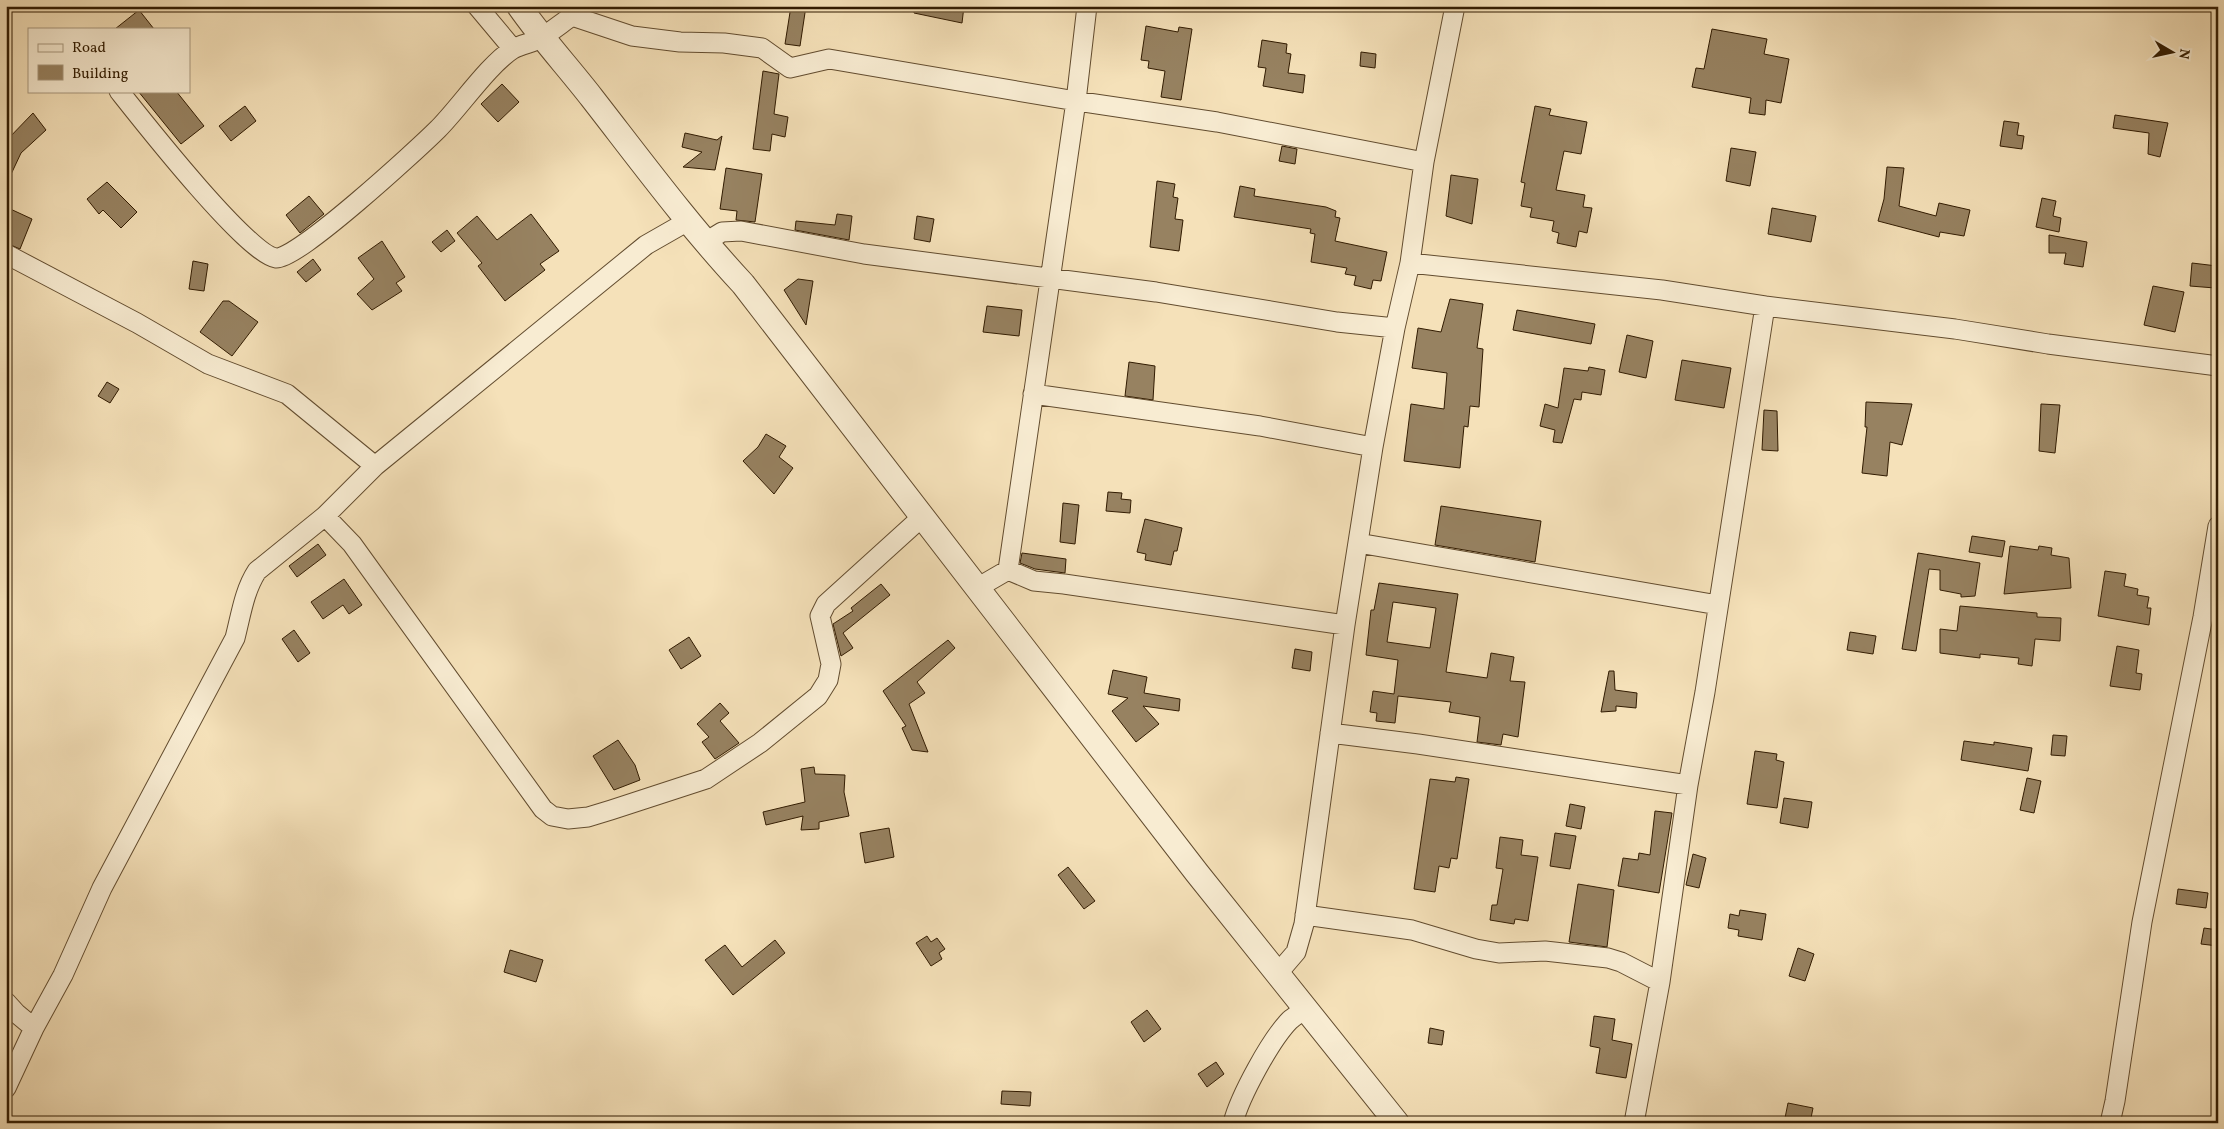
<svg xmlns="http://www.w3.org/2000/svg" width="2224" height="1129" font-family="Vollkorn,serif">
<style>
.building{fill:#978261;stroke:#311b01;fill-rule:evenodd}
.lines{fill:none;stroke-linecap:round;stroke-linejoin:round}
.minor-casing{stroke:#624c2f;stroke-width:21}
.tertiary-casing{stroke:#624c2f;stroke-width:26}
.minor{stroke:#f8ecd2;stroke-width:19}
.tertiary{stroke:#f8ecd2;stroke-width:24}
</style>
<rect width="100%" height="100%" fill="#f5e1b9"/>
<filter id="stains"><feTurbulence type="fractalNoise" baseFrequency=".004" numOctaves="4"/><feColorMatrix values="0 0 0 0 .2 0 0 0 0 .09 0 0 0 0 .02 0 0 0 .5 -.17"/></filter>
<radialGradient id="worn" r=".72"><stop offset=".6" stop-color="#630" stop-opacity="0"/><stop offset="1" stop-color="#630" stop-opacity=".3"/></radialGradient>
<!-- building -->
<path class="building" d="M791,6H806L800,46L785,44Z
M914,6H964L962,23L914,13Z
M139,10L154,29H115Z
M1146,26L1178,32L1179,27L1192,29L1181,100L1161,97L1165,71L1148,68L1149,61L1141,60Z
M1712,29L1767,39L1764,54L1789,59L1781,103L1766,100L1765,115L1749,113L1751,98L1692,87L1696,68L1704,69Z
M1262,40L1287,44L1286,53L1291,54L1288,73L1305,75L1303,93L1263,86L1266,68L1258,67Z
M1361,52L1376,54L1375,68L1360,66Z
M763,71L779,74L774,114L788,117L785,137L772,134L770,151L753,149Z
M502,84L519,102L498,122L481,104Z
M138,91H176L204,126L181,144Z
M245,106L256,121L231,141L219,126Z
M1535,106L1551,109L1549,115L1587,122L1581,154L1564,151L1556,190L1585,195L1583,207L1592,208L1587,233L1579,231L1576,247L1557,243L1559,233L1552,231L1554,221L1530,217L1532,208L1521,206L1525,183L1521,182Z
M33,113L46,130L21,153L6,185V141Z
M2115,115L2168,123L2160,157L2148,154L2149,133L2113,128Z
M2004,121L2019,123L2017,135L2024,136L2022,149L2000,146Z
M685,133L717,140L722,136L715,170L683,167L702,152L682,147Z
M1282,146L1297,149L1295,164L1279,161Z
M1731,148L1756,152L1750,186L1726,181Z
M1887,167L1904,168L1899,206L1936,216L1939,203L1970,210L1964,236L1940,232L1939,237L1878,221L1884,199Z
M726,168L762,174L755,222L736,220L737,211L720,209Z
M1451,175L1478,179L1472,224L1446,216Z
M1157,181L1175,184L1173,197L1178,198L1175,219L1183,220L1179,251L1150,247Z
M107,182L137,212L121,228L103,210L99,214L87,199Z
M1240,186L1255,189L1254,196L1326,207L1336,211L1335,217L1340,218L1335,241L1387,252L1381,281L1373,280L1371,289L1354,285L1356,276L1345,274L1347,268L1311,262L1315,234L1310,233L1311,229L1234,217Z
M309,196L324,214L300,233L286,215Z
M2042,198L2056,201L2053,216L2061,218L2059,232L2036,227Z
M6,207L32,219L20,249L6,243Z
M1772,208L1816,216L1811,242L1768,234Z
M531,214L559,251L540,264L545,270L505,301L478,266L482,263L457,233L477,216L497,240Z
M837,214L852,216L849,240L795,230L796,221L835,225Z
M917,216L934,219L930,242L914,239Z
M447,230L455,241L441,252L432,242Z
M2049,235L2087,242L2083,267L2064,264L2066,253H2049Z
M382,241L405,277L396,283L402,291L372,310L357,294L374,279L358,258Z
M313,259L321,270L306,282L297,272Z
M193,261L208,264L204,291L189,289Z
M2192,263L2217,266L2215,288L2190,286Z
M798,279L813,281L806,325L784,290Z
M2153,286L2184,292L2175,332L2144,325Z
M1450,299L1483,304L1477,348L1483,349L1479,407L1470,406L1468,427L1464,426L1460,468L1404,461L1411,404L1444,409L1447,373L1412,368L1418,328L1441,332Z
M223,301H229L258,322L232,356L200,332Z
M987,306L1022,310L1019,336L983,332Z
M1517,310L1595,324L1591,344L1513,330Z
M1627,335L1653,341L1646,378L1619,372Z
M1682,360L1731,368L1724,408L1675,400Z
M1129,362L1155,366L1153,400L1125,396Z
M1589,367L1605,370L1601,395L1582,392L1581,400L1574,399L1562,443L1553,442L1555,430L1540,426L1545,404L1558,408L1564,368L1588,371Z
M107,382L119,389L110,403L98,396Z
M1866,402L1912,404L1902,445L1890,442L1887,476L1862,473L1867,427H1865Z
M2041,404L2060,405L2055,453L2039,451Z
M1764,410L1777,411L1778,451L1762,450Z
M766,434L786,446L779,457L793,468L774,494L743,461L758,447Z
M1108,492L1122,493L1121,499L1131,500L1130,513L1106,511Z
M1063,503L1079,505L1075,544L1060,542Z
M1441,506L1541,521L1535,562L1435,545Z
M1145,519L1182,528L1177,551H1174L1171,565L1145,560L1146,554L1137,552Z
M1972,536L2005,541L2002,557L1969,552Z
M318,544L326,555L297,577L289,566Z
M2010,546L2038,550L2039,546L2052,548L2051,555L2069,558L2071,588L2004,594Z
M1022,553L1066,559L1065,573L1035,569L1020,563Z
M1918,553L1980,563L1975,596L1961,597V594L1940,590V570L1929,569L1916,651L1902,649Z
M2105,571L2126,574L2124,586L2138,589L2137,595L2149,597L2147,608H2151L2149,625L2098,616Z
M344,579L362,605L349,614L343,605L323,619L311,602Z
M1379,583L1458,594L1446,672L1487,678L1491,653L1514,657L1510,681L1525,682L1518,737L1503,734L1501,745L1477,742L1480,717L1449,712L1451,702L1398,696L1395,723L1376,721L1377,713L1370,712L1373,691L1394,694L1398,660L1366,655L1371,610H1374ZM1393,602L1436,608L1430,648L1387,642Z
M881,584L890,595L843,633L853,648L841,656L833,624L853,611L851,608Z
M1960,606L2037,613V617L2061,618L2060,641L2035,639L2032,666L2018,664L2019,658L1980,654V658L1940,653V629L1957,631Z
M294,630L310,653L298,662L282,639Z
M1850,632L1876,636L1873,654L1847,650Z
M689,637L701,656L681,669L669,650Z
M948,640L955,648L917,682L925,693L909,704L928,752L912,750L902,728L906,726L883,691Z
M2117,646L2139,650L2136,673L2142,674L2140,690L2110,686Z
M1295,649L1312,652L1310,671L1292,668Z
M1113,670L1147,677L1144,693L1180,699L1179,711L1143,706L1159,724L1136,742L1112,711L1128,698L1108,694Z
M1609,671H1614L1615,690L1637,693L1636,708L1616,706V711L1601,712Z
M720,703L729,713L720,721L739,743L715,759L702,742L709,737L697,724Z
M2053,735L2067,736L2065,756L2051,755Z
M618,740L635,765L640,780L614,790L593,756Z
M1964,741L1994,745V742L2032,748L2028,771L1961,760Z
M1755,751L1777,754L1776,760L1784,762L1777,808L1747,804Z
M814,767L815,774L845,775L844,792L849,816L819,822V829L801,830L803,816L766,825L763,812L805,802L801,769Z
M1456,777L1469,779L1457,859L1451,858L1449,868L1439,866L1435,892L1414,889L1430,779L1455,782Z
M2027,778L2041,781L2034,813L2020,810Z
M1784,798L1812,802L1808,828L1780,823Z
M1570,804L1585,807L1581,829L1566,826Z
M1655,811L1672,813L1659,893L1618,886L1623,858L1638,860L1639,853L1650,855Z
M889,828L894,857L865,863L860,833Z
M1555,833L1576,836L1570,869L1550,866Z
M1500,837L1523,840L1521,855L1538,857L1528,921L1515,919L1514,924L1490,920L1492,905H1497L1503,869L1496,868Z
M1693,854L1706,858L1699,888L1686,885Z
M1068,867L1095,901L1084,909L1058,875Z
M1578,884L1614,890L1607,947L1569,942Z
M2178,889L2208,893L2206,908L2176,904Z
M1740,910L1766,914L1762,940L1738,936L1739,930L1728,928L1730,914L1739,916Z
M2204,928L2218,930V946L2201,944Z
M927,936L931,942L937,938L945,949L939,953L942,959L931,966L916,943Z
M775,940L785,953L733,995L705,960L725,945L742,967Z
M1798,948L1814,954L1805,981L1789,976Z
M510,950L543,960L536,982L504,972Z
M1147,1010L1161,1029L1144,1042L1131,1022Z
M1594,1016L1615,1019L1612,1040L1632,1044L1626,1078L1596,1073L1600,1048L1590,1046Z
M1430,1028L1444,1031L1442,1045L1428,1043Z
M1216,1062L1224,1074L1207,1087L1198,1074Z
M1002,1091L1031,1092L1030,1106L1001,1104Z
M1788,1103L1813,1108L1810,1123H1784Z"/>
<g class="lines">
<!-- minor casing -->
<g class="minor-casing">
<path id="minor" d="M477,6L513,49
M119,91C142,120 248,255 276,258C296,261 418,149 438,129C460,107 488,65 513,49C522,44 533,43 541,38C552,31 562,23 572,16L632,36L680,42L724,43L762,48L790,68L829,59L1076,101L1217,122L1424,162
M704,243L722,232L741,231L864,254L1156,292L1337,322L1395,328
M6,254L137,323L208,364L287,394L375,466L325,516L257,571C244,591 241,615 235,638L102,888L63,975L34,1028L6,1088
M1410,263L1662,290L1765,306L1955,329L2048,344L2218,366
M1033,394L1260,426L1373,447
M375,466L646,245L688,221
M325,516L352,544L543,809L552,816L568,819L588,817L611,810L706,779L760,743L818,696L828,680L831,664L820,616L826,604L922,517
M1358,543L1718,605
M1008,570L1076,101L1087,6
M977,588L1008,570L1034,581L1064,584L1345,625
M1330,733L1418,744L1688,785
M1305,915L1412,930L1476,949L1499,953L1545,951L1608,958L1621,962L1660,982
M1278,973L1296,952L1304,924L1345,625L1373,447L1395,328L1410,263L1424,162L1455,6
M6,1002L16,1013L34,1028
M1233,1123C1240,1096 1271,1039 1290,1020C1295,1016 1301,1012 1306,1008
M1634,1123L1660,982L1688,785L1705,692L1765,306
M2110,1123L2115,1101L2142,922L2203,617L2218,526"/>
</g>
<!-- tertiary casing -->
<g class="tertiary-casing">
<path id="tertiary" d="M519,6C542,39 568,67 592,98C641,161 689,226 743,284L1197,873L1397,1123"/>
</g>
<!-- minor -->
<use href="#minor" class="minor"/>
<!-- tertiary -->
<use href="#tertiary" class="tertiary"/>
</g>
<!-- margin -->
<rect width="2224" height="1129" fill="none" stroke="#f5e1b9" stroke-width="25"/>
<rect x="8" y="8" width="2209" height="1114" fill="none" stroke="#311b01" stroke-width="2.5"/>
<rect x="12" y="12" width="2199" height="1104" fill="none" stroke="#311b01"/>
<!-- legend -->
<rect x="28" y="28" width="162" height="65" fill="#f8ecd2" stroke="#a8987e"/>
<rect x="38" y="44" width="25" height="8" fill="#f8ecd2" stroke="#a8987e"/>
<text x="72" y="52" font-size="15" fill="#311b01">Road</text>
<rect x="38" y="65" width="25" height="15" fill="#978261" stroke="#a8987e"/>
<text x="72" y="78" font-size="15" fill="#311b01">Building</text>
<!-- north arrow -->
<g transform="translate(2172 52) rotate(99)" stroke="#f8ecd2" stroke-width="4" paint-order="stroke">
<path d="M0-4L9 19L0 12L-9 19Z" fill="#311b01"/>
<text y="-8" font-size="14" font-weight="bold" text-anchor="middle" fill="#311b01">N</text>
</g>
<rect width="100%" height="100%" filter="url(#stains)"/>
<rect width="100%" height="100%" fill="url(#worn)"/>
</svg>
